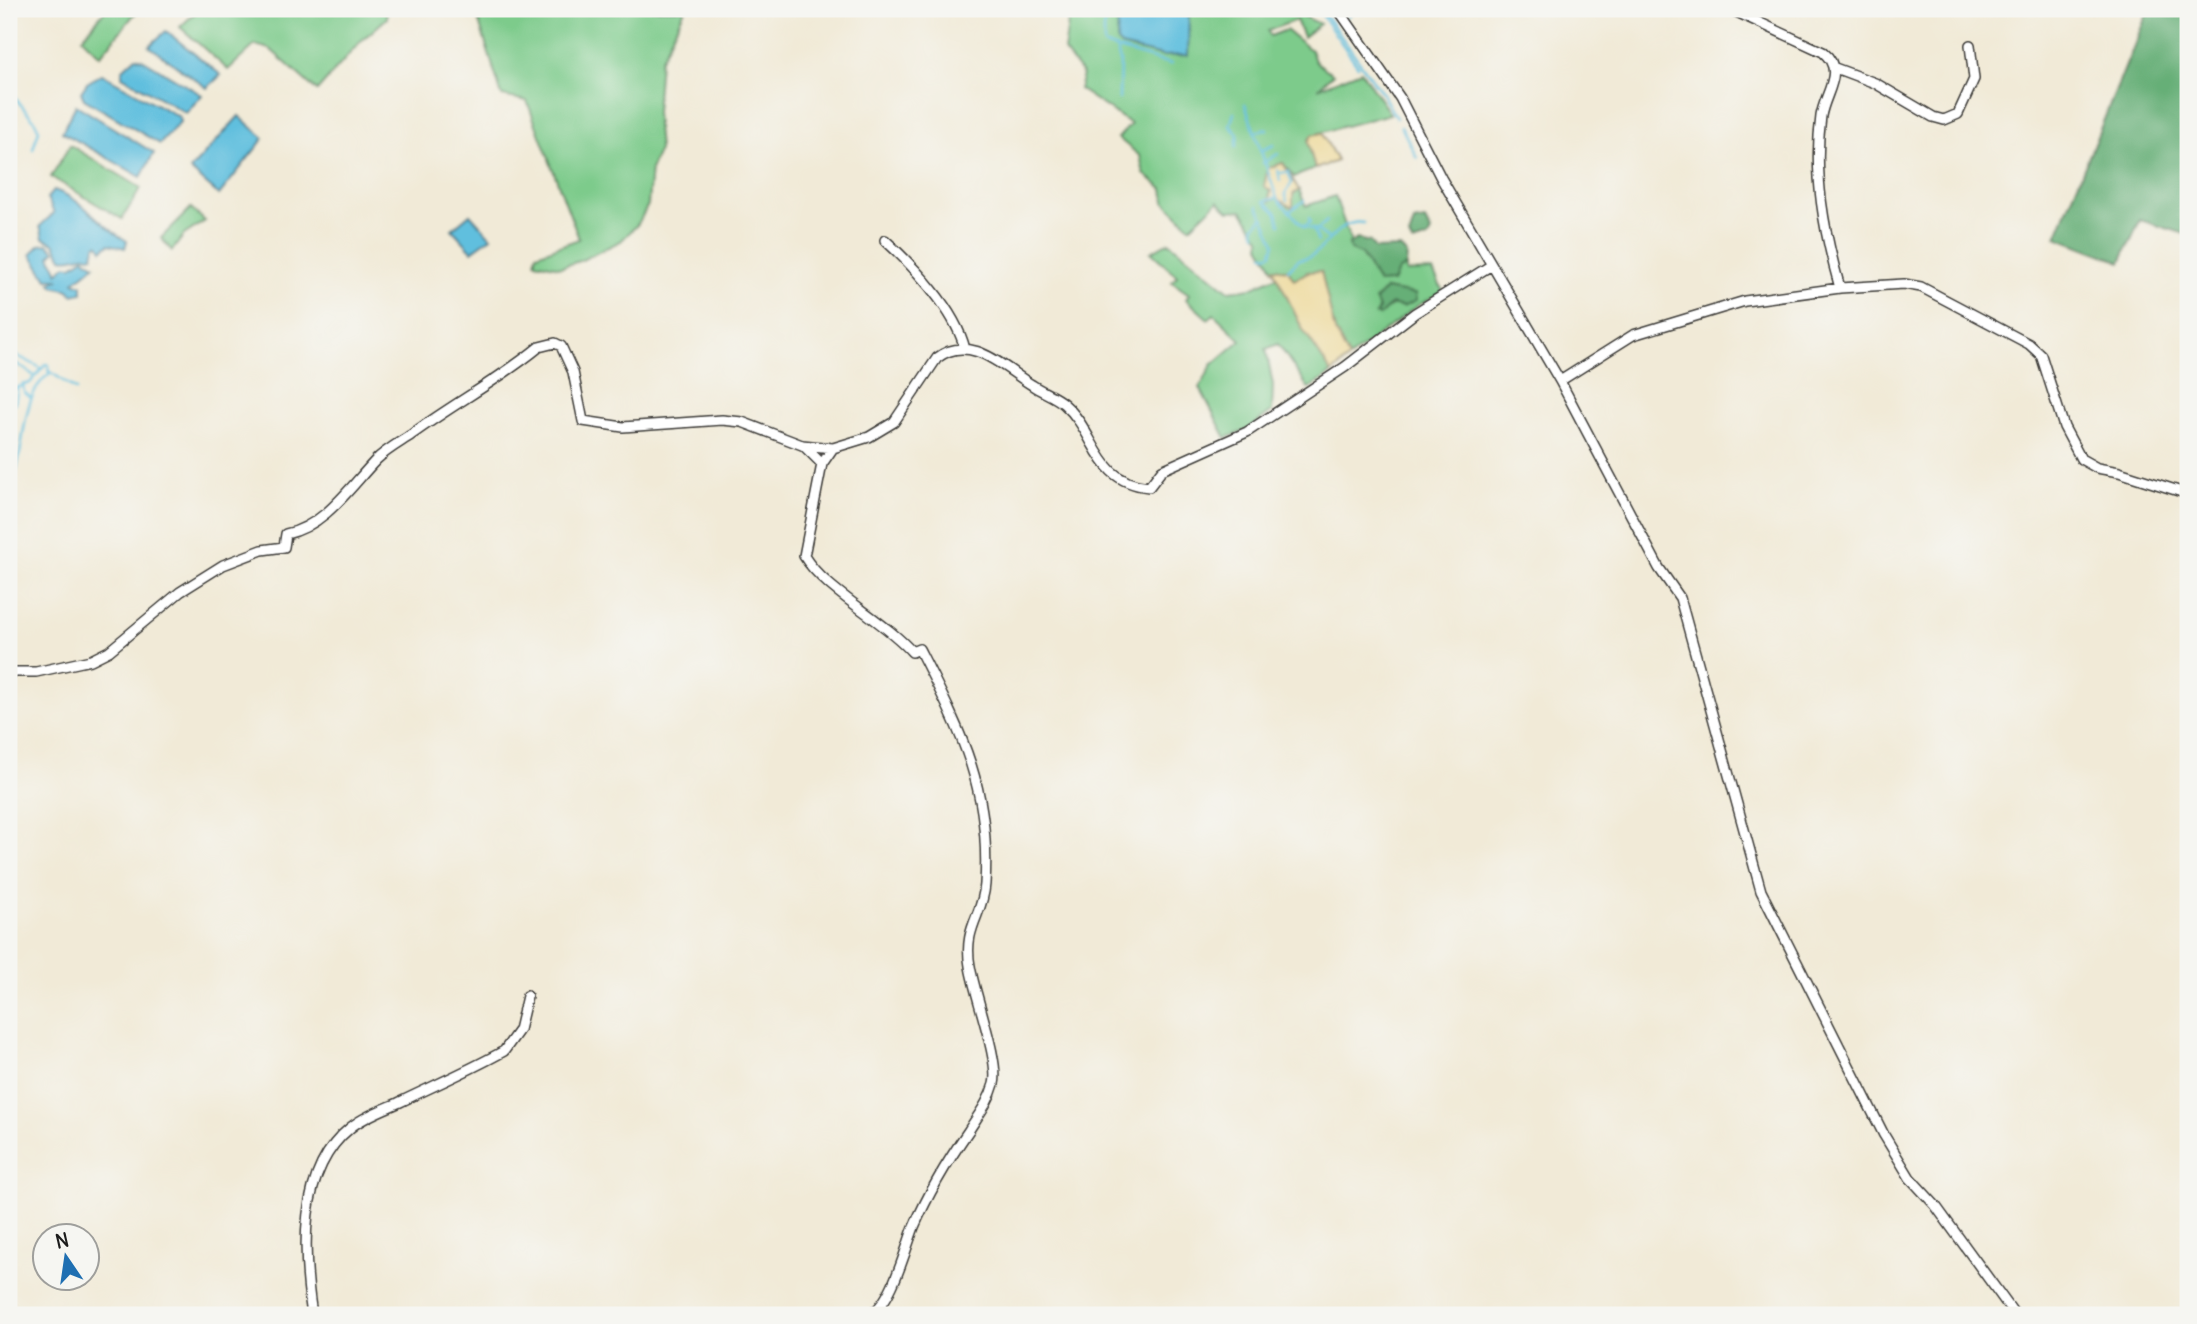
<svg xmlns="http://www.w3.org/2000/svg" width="2197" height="1324" font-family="Delius,sans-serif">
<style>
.green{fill:#7dcb8b;stroke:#4c7454;stroke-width:2;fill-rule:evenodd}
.forest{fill:#66af77;stroke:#41664a;stroke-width:2}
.sand{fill:#eeda9e;stroke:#857b5d;stroke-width:2}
.water{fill:#60bfde;stroke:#3e6e7d;stroke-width:2}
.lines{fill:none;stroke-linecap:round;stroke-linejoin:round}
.stream{stroke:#60bfde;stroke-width:2.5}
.minor-casing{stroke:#3c3b38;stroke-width:12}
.minor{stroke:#fff;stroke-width:9}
</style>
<rect width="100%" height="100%" fill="#f6f6f2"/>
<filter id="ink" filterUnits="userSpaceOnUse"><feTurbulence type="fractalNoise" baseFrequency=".0143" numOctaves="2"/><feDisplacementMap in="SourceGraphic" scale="14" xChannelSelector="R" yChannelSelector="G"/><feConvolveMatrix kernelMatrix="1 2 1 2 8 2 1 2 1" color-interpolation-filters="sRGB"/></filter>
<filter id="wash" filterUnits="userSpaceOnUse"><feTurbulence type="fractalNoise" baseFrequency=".00686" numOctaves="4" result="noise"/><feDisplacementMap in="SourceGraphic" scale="28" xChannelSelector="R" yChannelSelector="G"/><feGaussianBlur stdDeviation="1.57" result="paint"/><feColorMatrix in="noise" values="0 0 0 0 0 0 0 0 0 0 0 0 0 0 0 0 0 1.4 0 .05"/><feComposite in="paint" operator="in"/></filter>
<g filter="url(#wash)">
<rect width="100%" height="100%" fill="#f1ead7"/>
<!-- green -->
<path class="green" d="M106,9L138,10L100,56L82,38Z
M199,9H220L221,14L225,9H386L387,18L360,42L317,91L270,49L255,45L228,70L180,27Z
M475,9H685L660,61L656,112L659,150L651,168L648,205L638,224L621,241L580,261L560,267L535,262L537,254L579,239L527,101L502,96Z
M1070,9H1134L1118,12L1121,46L1163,56L1188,55L1189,9H1321L1305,17L1320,24L1303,37L1296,20L1268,31L1270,36L1286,30L1311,50L1315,61L1333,74L1318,88L1361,71L1390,114L1312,135L1308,142L1315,169L1294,177L1283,163L1268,168L1270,201L1277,198L1293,208V194L1299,190L1306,206L1335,196L1351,243L1349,244L1361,254L1370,269L1398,271L1406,266V272L1433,271L1443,291L1417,306L1349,358L1335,331L1321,271L1308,272L1294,280L1288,270L1273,268L1260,245L1261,240L1242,210L1229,211L1218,201L1190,227L1165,202L1163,189L1144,174L1140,156L1118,138L1131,124L1079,89L1083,75L1064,51ZM1385,289L1415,295L1376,314Z
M70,145L141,188L122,219L51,177Z
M191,208L205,221L184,235L172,251L161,238Z
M1169,242L1229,291L1251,288L1277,276L1302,328L1332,373L1309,389L1278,344L1266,349L1273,385L1272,411L1247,430L1226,438L1200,388L1212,365L1241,340L1214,314L1208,319L1186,299L1189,294L1172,282L1177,276L1151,252Z"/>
<!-- forest -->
<path class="forest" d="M2149,9H2188V235L2140,220L2121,262L2056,237Z
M1425,220L1431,232L1428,238L1413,243L1409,237L1414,222Z
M1357,239L1370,242L1375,249L1400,248L1407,255L1406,266L1398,271L1393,282L1378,283L1361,254L1350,250L1349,244Z
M1385,289L1415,294L1416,301L1403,307L1391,304L1379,316L1376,314L1379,308L1375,300Z"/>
<!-- sand -->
<path class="sand" d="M1322,133L1337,161L1315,169L1308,142L1312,135Z
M1283,163L1299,190L1293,194V208L1277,198L1269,201L1271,191L1264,186L1268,168Z
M1273,268L1288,270L1294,280L1308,272L1321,271L1335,331L1349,358L1332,373L1302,328Z"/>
<!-- water -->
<path class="water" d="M1134,9H1189L1188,55L1163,56L1121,46L1117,42L1118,12Z
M166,31L221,75L207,88L149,46Z
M136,57L142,59L202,95L186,113L122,76V70Z
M102,74L179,117L180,122L160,144L84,99L81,92L87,83Z
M76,105L154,153L141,177L62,132Z
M239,116L264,138L219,195L190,170Z
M54,190C85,200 100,226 127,241L125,248L109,244L102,250L98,244L95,246L93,256C80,253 74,261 62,258L54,243L43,238L40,226L54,213L47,198Z
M470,214L491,237L472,251L452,229Z
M48,244L55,251L50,256L58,273L66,265L72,266L84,258L95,265L74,282L82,285V293L73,295L69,290L53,286L51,283L59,279H47L31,254L40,245Z"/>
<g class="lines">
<!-- stream -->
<path class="stream" d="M1104,9V45L1171,64
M1321,9L1380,90L1396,118
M1333,9L1337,15
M1323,17L1358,66
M1348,17L1354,9
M1116,48L1120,61L1119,99
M9,91L34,120L39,130L33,149
M1245,104L1277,198L1304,227L1317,230L1329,239
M1234,113L1230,126L1238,134L1236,147
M1401,126L1417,158
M1255,132L1267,129
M1260,151L1274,145
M1263,163L1278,154
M1278,170L1280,181
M1281,173L1288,172L1292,183L1285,193L1287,201
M1264,201L1277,213L1280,224
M1264,201L1277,198
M1258,206L1275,243L1272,253
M1290,211L1304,201
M1305,226L1310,222L1309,218
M1313,228L1318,241
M1317,230L1327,221
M1256,234L1254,227L1263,217
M1264,254L1270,255
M1288,270L1299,259C1328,257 1332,218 1364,223
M10,352L41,368
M48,370L76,390
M9,375L13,376L16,363L33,375
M23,384L24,392L31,398
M9,390L18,387
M9,404L15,403L18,387L30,383L46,364L49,365
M9,488C28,455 17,398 49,374V365"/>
</g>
</g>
<g filter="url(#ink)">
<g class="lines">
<!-- minor casing -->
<g class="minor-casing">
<path id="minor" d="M1338,9L1400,98L1441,178L1560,381L1659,568L1680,598L1761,891L1884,1135L1910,1178L1935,1205L2015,1315
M1730,9L1823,52C1846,71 1825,92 1821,116C1813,174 1824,232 1840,288
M1835,68L1875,83L1933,117L1944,120L1958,114L1974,79L1970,45
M885,240C915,268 955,309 965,349
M1560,381L1633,335L1745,301L1840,288L1904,284L1921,287L2029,344L2041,355L2064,427L2081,459L2097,468L2119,472L2188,494
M803,445L822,464
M833,448L822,464L804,556C825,591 883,619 912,652L919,649C961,732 991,788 985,884C983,916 963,927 970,966C974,993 1000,1062 994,1084C989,1102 979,1114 969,1130C949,1159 928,1194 914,1227C905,1250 892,1303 870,1315
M9,672H36L91,660L109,651L180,592L223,565L262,550L284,547L286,534C325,526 350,487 376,460C386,450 399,443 411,435C453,404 499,380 539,347L555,343L561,346L573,372L583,421L623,427L722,420L742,422L802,445L833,448L869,437L894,422L937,358C970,332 1004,368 1032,385C1042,392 1055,396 1064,404C1098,434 1094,482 1149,487L1162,470L1247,432L1345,367L1415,313L1490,266
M312,1315C303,1255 297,1171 350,1128C363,1117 382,1110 398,1103C433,1086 470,1070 504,1051L519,1030L527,996"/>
</g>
<!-- minor -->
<use href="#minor" class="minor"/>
</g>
</g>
<!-- margin -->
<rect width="2197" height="1324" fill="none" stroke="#f6f6f2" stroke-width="35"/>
<!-- north arrow -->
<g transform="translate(66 1257) rotate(347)"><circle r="33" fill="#f6f6f2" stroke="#9f9f9c" stroke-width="2"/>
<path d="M0-5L12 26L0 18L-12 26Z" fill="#1f6fb2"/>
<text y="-10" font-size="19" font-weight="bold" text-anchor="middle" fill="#1c1c1c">N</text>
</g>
</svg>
